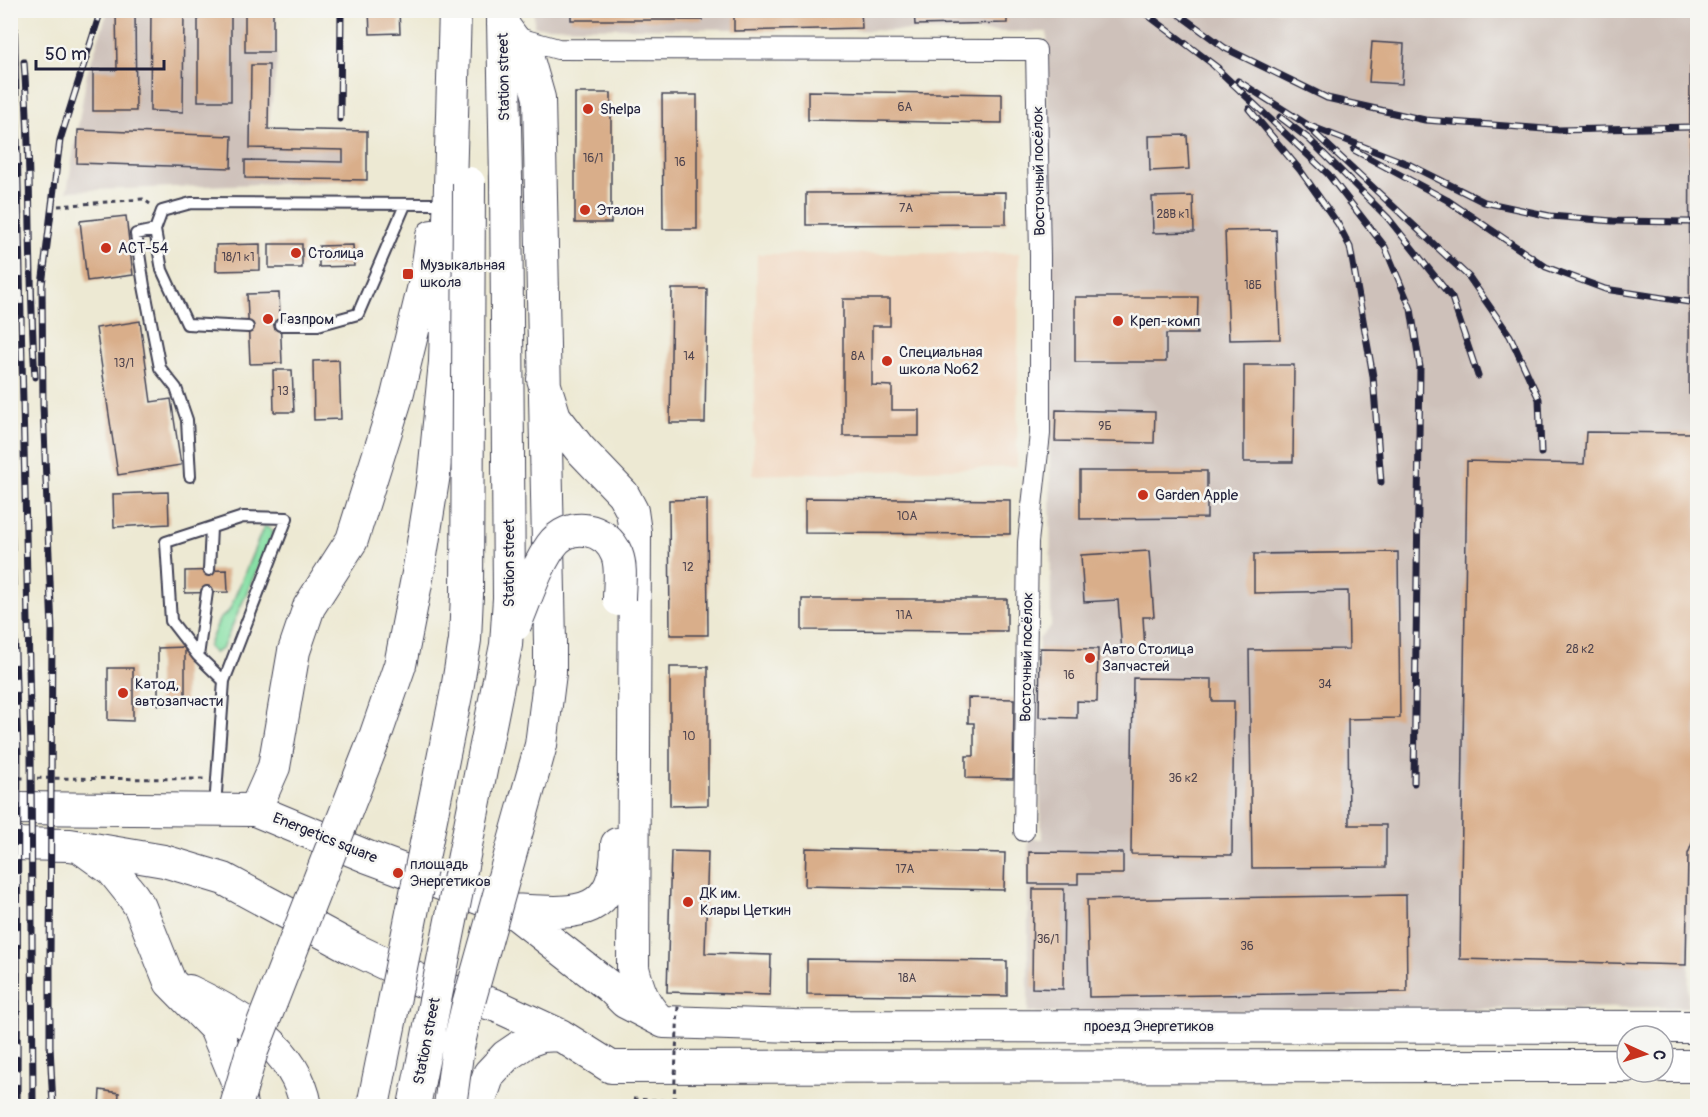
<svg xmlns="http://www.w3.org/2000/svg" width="1708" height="1117" font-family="Pangolin,sans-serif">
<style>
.built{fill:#f1d5bd}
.industrial{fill:#cec1ba}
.green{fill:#87e0a5;stroke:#548170;stroke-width:1.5}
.building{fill:#d9ae8a}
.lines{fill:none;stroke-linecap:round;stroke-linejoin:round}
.service-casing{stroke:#404052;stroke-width:14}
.minor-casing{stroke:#404052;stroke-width:22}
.primary-casing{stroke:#404052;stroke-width:34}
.path{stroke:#404052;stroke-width:3;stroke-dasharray:4.5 4.5;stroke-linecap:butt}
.service{stroke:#fff;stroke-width:10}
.minor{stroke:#fff;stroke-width:20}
.primary{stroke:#fff;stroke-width:32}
.rail-casing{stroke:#22223b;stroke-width:7}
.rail{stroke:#f6f6f2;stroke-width:4.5;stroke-dasharray:14;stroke-linecap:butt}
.primary-bridge-casing{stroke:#404052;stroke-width:34;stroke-linecap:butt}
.path-bridge{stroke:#404052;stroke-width:3;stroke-dasharray:4.5 4.5;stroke-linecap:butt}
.primary-bridge{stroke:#fff;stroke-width:32}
.poi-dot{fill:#c8321e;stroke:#f6f6f2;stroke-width:2}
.labels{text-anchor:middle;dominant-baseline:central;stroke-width:5;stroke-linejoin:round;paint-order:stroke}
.number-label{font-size:12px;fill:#50454f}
.street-label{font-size:15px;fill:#22223b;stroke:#f6f6f2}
.poi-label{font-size:15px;fill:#22223b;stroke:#f6f6f2;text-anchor:start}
</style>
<rect width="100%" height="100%" fill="#f6f6f2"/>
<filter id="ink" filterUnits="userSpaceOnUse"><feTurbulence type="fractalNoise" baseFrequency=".0167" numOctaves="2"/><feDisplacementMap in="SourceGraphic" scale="12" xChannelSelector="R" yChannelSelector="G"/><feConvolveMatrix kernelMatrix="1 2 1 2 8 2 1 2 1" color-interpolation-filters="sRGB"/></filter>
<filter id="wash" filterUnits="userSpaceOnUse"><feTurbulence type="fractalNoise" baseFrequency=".008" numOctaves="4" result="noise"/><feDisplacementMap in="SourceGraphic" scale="24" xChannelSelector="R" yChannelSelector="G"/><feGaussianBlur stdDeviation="1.35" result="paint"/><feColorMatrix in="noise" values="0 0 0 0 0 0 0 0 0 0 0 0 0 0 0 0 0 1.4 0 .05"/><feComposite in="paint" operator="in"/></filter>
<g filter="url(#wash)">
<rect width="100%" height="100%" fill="#ede9d3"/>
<!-- built -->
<path class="built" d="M1019,253L1017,467L753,475L757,254Z"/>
<!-- industrial -->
<path class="industrial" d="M534,10L1697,11L1698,869L1692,870L1688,1007L1028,1013V839H1042L1037,720L1039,639L1051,626L1047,32L534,27Z
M108,11H276L277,60L268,129L367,131V180L67,191L87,74Z"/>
<!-- green -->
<path class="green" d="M264,526L274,531L222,649L214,653L208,647L219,620L229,611Z"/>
<g id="blocks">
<!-- building -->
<path class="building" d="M116,10H135L136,111H93V70H117Z
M151,10H184L183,112L150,111Z
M198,10H231V101H198Z
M245,10H273V52H245Z
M369,10H399L400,33L370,34Z
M571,10H702V20H571Z
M734,10H861L862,28L734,31Z
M914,10H1007V23L915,25Z
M1372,42L1404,44L1402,84L1369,82Z
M251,65H269L268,129L367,131V180L245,178V160L343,162V150L250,148Z
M1690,67H1698V394H1689Z
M808,91L1002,94V123L808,120Z
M575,93H611V223H575Z
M662,95H697V229H663Z
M78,130L232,136L231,168L77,163Z
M1187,135L1189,169L1150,171L1149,136Z
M1006,192V224L806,225V193Z
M1193,196L1194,232L1153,233L1152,197Z
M126,216L133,275L87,281L80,221Z
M1276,230L1280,339L1229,340L1225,231Z
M260,244V270L216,271V245Z
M269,244H302V268H269Z
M353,245L354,266L319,267V246Z
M672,289H707L705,423H670Z
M279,293L282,363L250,364L247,294Z
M1075,297H1198L1197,334H1166V362H1075Z
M843,299H890V326H872V385L892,386V410H919V436H843Z
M140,321L151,402L171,399L181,465L118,475L96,328Z
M339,360L341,419L314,420L313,361Z
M1244,365H1294L1293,462H1244Z
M273,370H292L294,412H274Z
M1056,410L1155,412L1154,443L1055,441Z
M1586,432L1697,433L1695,835L1688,854L1686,965L1460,959L1467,461L1584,464Z
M1080,471H1207V518L1080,519Z
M168,492L169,524L114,527L113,494Z
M805,498L1010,500V534L805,533Z
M707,499L708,635H670L669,500Z
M1149,551L1154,617H1143L1145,650L1122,652L1118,600L1084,602L1081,555Z
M1398,552L1400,718L1348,719L1349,825H1386V867L1252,868L1249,650L1349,649L1348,591L1254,593V554Z
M227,570L228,592L185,593V571Z
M802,599H1007V631L802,630Z
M185,647V705H158V648Z
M1040,648L1098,649L1097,702L1077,701V718L1039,717Z
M670,667H708V805L670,806Z
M108,668H133V721L108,720Z
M1133,678L1212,679V701H1234L1232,855L1131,854Z
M968,698L1014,699L1013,779L966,778V756H974V723H968Z
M806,848L1005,853L1004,890L805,886Z
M671,851L708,852L705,953L771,955L770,995L667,992Z
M1029,852L1123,853V874H1078V884H1029Z
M1033,889H1064L1063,989L1032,988Z
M1406,895L1407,992L1089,997L1087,900Z
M807,959L1007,961V996L807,994Z
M100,1090L119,1093L118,1106H99Z"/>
</g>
</g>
<g filter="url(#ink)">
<use href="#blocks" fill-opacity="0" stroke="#404052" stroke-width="1.5"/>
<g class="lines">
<!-- service casing -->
<g class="service-casing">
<path id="service" d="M155,230L136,234L144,286L160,368L176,388L187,420L190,476
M280,325H318L358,314L405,205
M248,327L187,324L162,270L155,230L162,211L191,203L437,204
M209,570L211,528
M198,656L207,592
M215,807L224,681L287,518L243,517L166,542L171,621L198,656L224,681"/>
</g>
<!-- minor casing -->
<g class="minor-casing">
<path id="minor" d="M513,32L522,39L558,49L1036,50L1040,256V434L1028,542L1024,831"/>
</g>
<!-- primary casing -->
<g class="primary-casing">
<path id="primary" d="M503,20L506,180
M503,25L528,59L539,98L550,643
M543,379L555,417L579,448L623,494L632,511L635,532L633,968C638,988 643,1004 658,1019
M374,740L400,665L419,568L434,474L445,362L455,10
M10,808L255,810L368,857L511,910L611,988L625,1002L664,1022L794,1026L1698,1027
M255,810L274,767L294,651L309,607L352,540L397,396L426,277L432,236
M10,844L70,845L164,861L224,879L352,948L419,980L497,1006L560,1035L611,1067L1627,1066
M83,849L112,870L132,895L140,907L170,982L215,1028L237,1081L241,1106
M511,910C571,913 617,922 617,844
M189,991C239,1015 296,1048 306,1106
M1663,1066H1698
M478,1106L489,1074L506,1056L528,1041L542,1036L560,1035"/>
</g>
<!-- path -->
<path class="path" d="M58,206L143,199L150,204
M10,778L204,779
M633,1099L674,1101"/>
<!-- service -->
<use href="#service" class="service"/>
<!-- minor -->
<use href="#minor" class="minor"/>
<!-- primary -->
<use href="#primary" class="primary"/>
<!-- rail casing -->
<g class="rail-casing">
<path id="rail" d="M14,10L31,753L33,1106
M1141,10L1218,68
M1173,10L1225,48L1327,98L1425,120L1559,130L1690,127
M24,62C32,167 28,272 35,377
M1212,64L1328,174L1385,247L1411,309L1420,367L1414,783
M1238,81L1311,127
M1249,109L1300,170L1338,224L1350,247L1373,376L1381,482
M1280,117L1309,139L1388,218L1452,298L1478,376
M340,119L341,10
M1354,150L1447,200L1546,267L1605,289L1689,302
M1541,453L1539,399L1510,336L1469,277L1305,124L1408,164L1484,202L1550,216L1613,221L1690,222
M10,482L18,753L17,1106
M53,1106L50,1046V959L52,631L43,405L42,285L60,140L101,10"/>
</g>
<!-- rail -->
<use href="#rail" class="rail"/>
<!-- primary-bridge casing -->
<g class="primary-bridge-casing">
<path id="primary-bridge" d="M515,625C526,599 535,569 551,546C569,520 606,527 617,555C622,568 619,586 619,600
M236,1106L252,1051L374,740
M373,1106L457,690L465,640L467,595L469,183
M414,1106L506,645L509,598L506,180
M450,1106L458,1047L467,1009L541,745L550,673V643"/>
</g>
<!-- path-bridge -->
<path class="path-bridge" d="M674,1101L678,1006"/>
<!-- primary-bridge -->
<use href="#primary-bridge" class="primary-bridge"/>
</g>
</g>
<!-- markers -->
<g class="poi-dot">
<circle cx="588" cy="109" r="6"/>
<circle cx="585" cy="210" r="6"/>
<circle cx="106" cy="248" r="6"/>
<circle cx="296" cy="253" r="6"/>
<rect x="402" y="268" width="12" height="12" rx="3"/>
<circle cx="268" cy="319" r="6"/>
<circle cx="1118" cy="321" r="6"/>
<circle cx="887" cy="361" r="6"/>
<circle cx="1143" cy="495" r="6"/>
<circle cx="1090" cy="658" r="6"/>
<circle cx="123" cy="693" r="6"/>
<circle cx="398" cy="873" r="6"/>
<circle cx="688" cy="902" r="6"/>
</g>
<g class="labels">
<!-- number labels -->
<g class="number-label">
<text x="905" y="107">6А</text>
<text x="593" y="158">16/1</text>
<text x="680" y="162">16</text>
<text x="906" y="208">7А</text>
<text x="1173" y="214">28В к1</text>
<text x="238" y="257">18/1 к1</text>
<text x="1253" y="285">18Б</text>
<text x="689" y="356">14</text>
<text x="858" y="356">8А</text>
<text x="124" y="363">13/1</text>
<text x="283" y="391">13</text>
<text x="1105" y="426">9Б</text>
<text x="907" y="516">10А</text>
<text x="688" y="567">12</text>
<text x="904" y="615">11А</text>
<text x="1580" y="649">28 к2</text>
<text x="1069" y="675">16</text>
<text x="1325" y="684">34</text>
<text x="689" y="736">10</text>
<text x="1183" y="778">36 к2</text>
<text x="905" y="869">17А</text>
<text x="1048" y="939">36/1</text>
<text x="1247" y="946">36</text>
<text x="907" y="978">18А</text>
</g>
<!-- street labels -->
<g class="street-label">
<text transform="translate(504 77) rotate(-91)">Station street</text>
<text transform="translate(1039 171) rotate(-91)">Восточный посёлок</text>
<text transform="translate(509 563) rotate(-90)">Station street</text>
<text transform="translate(1027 657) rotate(-89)">Восточный посёлок</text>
<text transform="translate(325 838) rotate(22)">Energetics square</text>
<text x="1149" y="1026">проезд Энергетиков</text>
<text transform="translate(427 1041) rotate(-79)">Station street</text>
</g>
<!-- poi labels -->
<g class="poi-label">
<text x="600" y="109">Shelpa</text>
<text x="597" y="210">Эталон</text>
<text x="118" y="248">АСТ-54</text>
<text x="308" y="253">Столица</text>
<text x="420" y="265">Музыкальная<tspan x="420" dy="17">школа</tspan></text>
<text x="280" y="319">Газпром</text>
<text x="1130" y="321">Креп-комп</text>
<text x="899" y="352">Специальная<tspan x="899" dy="17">школа №62</tspan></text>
<text x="1155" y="495">Garden Apple</text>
<text x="1102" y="649">Авто Столица<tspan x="1102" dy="17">Запчастей</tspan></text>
<text x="135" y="684">Катод,<tspan x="135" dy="17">автозапчасти</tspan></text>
<text x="410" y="864">площадь<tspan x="410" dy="17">Энергетиков</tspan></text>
<text x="700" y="893">ДК им.<tspan x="700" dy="17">Клары Цеткин</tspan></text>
</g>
</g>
<!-- margin -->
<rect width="1708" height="1117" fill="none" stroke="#f6f6f2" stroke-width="36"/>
<!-- north arrow -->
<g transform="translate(1645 1054) rotate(94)"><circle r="28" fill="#f6f6f2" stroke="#a1a1a9" stroke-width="1.5"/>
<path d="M0-4.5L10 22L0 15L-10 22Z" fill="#c8321e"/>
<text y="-9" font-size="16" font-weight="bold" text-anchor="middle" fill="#22223b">С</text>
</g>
<!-- scale -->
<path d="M36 60v9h128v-9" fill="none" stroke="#22223b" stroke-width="3"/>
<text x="45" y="60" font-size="18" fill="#22223b" stroke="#f6f6f2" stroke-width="4.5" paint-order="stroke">50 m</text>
</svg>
